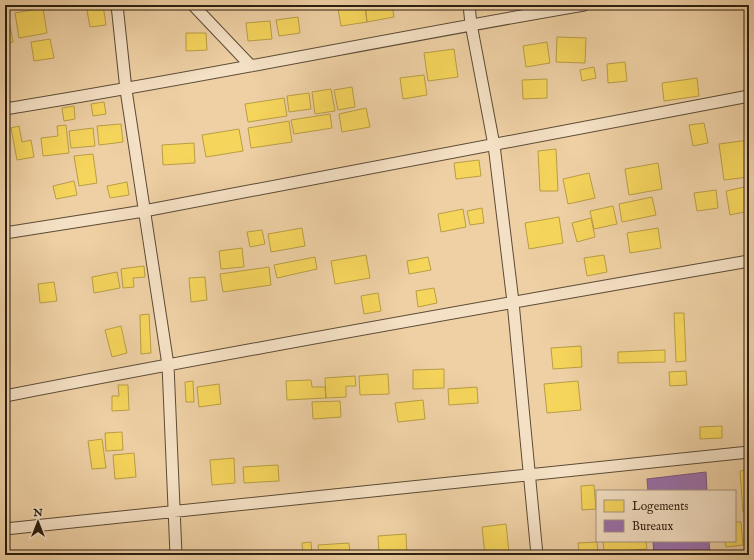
<svg xmlns="http://www.w3.org/2000/svg" width="754" height="560" font-family="'IM FELL English',serif">
<style>
.homes{fill:#f6d55c;stroke:#b99e45}
.offices{fill:#9970ab;stroke:#78587c}
.lines{fill:none;stroke-linecap:round;stroke-linejoin:round}
.minor-casing{stroke:#5c4b35;stroke-width:13}
.minor{stroke:#f4e0c4;stroke-width:11}
</style>
<rect width="100%" height="100%" fill="#eed0a4"/>
<filter id="stains"><feTurbulence type="fractalNoise" baseFrequency=".005" numOctaves="4"/><feColorMatrix values="0 0 0 0 .2 0 0 0 0 .09 0 0 0 0 .02 0 0 0 .5 -.17"/></filter>
<radialGradient id="worn" r=".72"><stop offset=".6" stop-color="#630" stop-opacity="0"/><stop offset="1" stop-color="#630" stop-opacity=".3"/></radialGradient>
<!-- homes -->
<path class="homes" d="M5,5H6L13,42L5,43Z
M86,5H103L106,25L90,27Z
M365,5L367,22L341,26L338,9Z
M365,5H392L394,17L367,22Z
M43,8L47,33L19,38L15,13Z
M298,17L300,33L279,36L276,20Z
M270,21L272,39L248,41L246,23Z
M186,33H206L207,50L186,51Z
M557,37L586,38L585,63L556,62Z
M50,39L54,58L34,61L31,42Z
M547,42L550,63L526,67L523,46Z
M454,49L458,77L428,81L424,53Z
M625,62L627,81L608,83L607,64Z
M594,67L596,78L582,81L580,70Z
M424,75L427,95L403,99L400,78Z
M697,78L699,96L664,101L662,83Z
M547,79V98L523,99L522,80Z
M352,87L355,107L338,110L334,90Z
M331,89L335,111L315,114L312,92Z
M309,93L311,109L289,112L287,96Z
M284,98L287,116L248,122L245,104Z
M104,102L106,114L93,116L91,104Z
M74,106L75,119L64,121L62,108Z
M366,108L370,127L342,132L339,114Z
M330,114L332,128L294,134L291,120Z
M289,121L292,142L251,148L248,128Z
M704,123L708,143L693,146L689,125Z
M121,124L123,142L99,145L97,126Z
M66,125L69,153L43,156L41,138L58,136L57,126Z
M19,126L22,142L31,140L34,157L17,160L11,128Z
M93,128L95,146L71,148L69,131Z
M239,129L243,151L206,157L202,135Z
M749,140V177L724,180L719,144Z
M194,143L195,163L163,165L162,145Z
M556,149L558,191H540L538,151Z
M93,154L97,183L79,186L74,156Z
M479,160L481,176L456,179L454,163Z
M658,163L662,189L629,195L625,169Z
M589,173L595,198L568,204L563,179Z
M74,181L77,195L56,199L53,186Z
M127,182L129,195L110,198L107,186Z
M749,186V211L730,215L726,191Z
M716,190L718,208L697,211L694,193Z
M652,197L656,215L622,222L619,204Z
M613,206L617,224L594,229L590,211Z
M482,208L484,223L470,225L467,211Z
M463,209L466,227L441,232L438,214Z
M559,217L563,243L529,249L525,223Z
M591,218L595,237L577,242L572,223Z
M302,228L305,246L271,252L268,234Z
M658,228L661,248L630,253L627,233Z
M262,230L265,244L250,247L247,232Z
M242,248L244,267L221,269L219,251Z
M366,255L370,278L335,284L331,261Z
M604,255L607,272L587,276L584,258Z
M315,257L317,269L277,278L274,265Z
M428,257L431,270L409,274L407,261Z
M144,266L145,277L133,278L134,287L123,288L121,269Z
M269,267L271,285L223,292L220,274Z
M117,272L120,288L94,293L92,277Z
M205,277L207,300L191,302L189,278Z
M54,282L57,301L40,303L38,284Z
M434,288L437,303L418,307L416,291Z
M378,293L381,311L364,314L361,296Z
M674,313H684L686,361L676,362Z
M149,314L151,353L141,354L140,315Z
M121,326L127,353L112,357L105,330Z
M581,346L582,367L553,369L551,348Z
M665,350V362L618,363V352Z
M444,369V388L413,389V370Z
M686,371L687,385L670,386L669,372Z
M388,374L389,394L360,395L359,376Z
M355,376L356,386H346V397L326,398L325,378Z
M311,380L312,387H325L326,398L287,400L286,381Z
M193,381L194,402H186L185,382Z
M578,381L581,410L547,413L544,384Z
M219,384L221,404L199,407L197,387Z
M118,385H128L129,410L112,411V396H119Z
M477,387L478,403L449,405L448,389Z
M423,400L425,419L398,422L395,403Z
M340,401L341,417L313,419L312,402Z
M722,426V438L700,439V427Z
M122,432L123,450L106,451L105,433Z
M102,439L106,468L92,469L88,441Z
M134,453L136,477L115,479L113,455Z
M234,458L235,483L212,485L210,460Z
M278,465L279,481L244,483L243,467Z
M749,470V512H743L740,471Z
M695,477L696,491H672L671,479Z
M594,485L596,509L582,510L581,486Z
M735,522H741L743,545L726,547L725,541H735Z
M506,524L509,553L485,555L482,527Z
M406,534L407,555H379L378,536Z
M603,541H646L647,549L604,552Z
M311,542L312,555H303L302,543Z
M597,542L598,555H579L578,543Z
M349,543L350,555H319L318,545Z
M749,551V555H735V552Z
M686,554H708V555H686Z"/>
<!-- offices -->
<path class="offices" d="M706,472L707,491H648L647,479Z
M653,541H709L710,555H654Z"/>
<g class="lines">
<!-- minor casing -->
<g class="minor-casing">
<path id="minor" d="M117,5L126,90L168,365L176,555
M193,5L251,66
M469,5L471,24L494,145L513,302L537,555
M5,109C199,78 391,38 584,5
M5,233L144,211L749,96
M5,396C252,348 501,304 749,261
M5,529C253,505 501,476 749,452"/>
</g>
<!-- minor -->
<use href="#minor" class="minor"/>
</g>
<!-- margin -->
<rect width="754" height="560" fill="none" stroke="#eed0a4" stroke-width="20"/>
<rect x="6" y="6" width="742" height="548" fill="none" stroke="#2c1f10" stroke-width="2"/>
<rect x="10" y="10" width="734" height="540" fill="none" stroke="#2c1f10"/>
<!-- legend -->
<rect x="596" y="490" width="140" height="52" fill="#f4e0c4" stroke="#a4937c"/>
<rect x="604" y="500" width="20" height="12" fill="#f6d55c" stroke="#a4937c"/>
<text x="632" y="510" font-size="12" fill="#2c1f10">Logements</text>
<rect x="604" y="520" width="20" height="12" fill="#9970ab" stroke="#a4937c"/>
<text x="632" y="530" font-size="12" fill="#2c1f10">Bureaux</text>
<!-- north arrow -->
<g transform="translate(38 522)" stroke="#f4e0c4" stroke-width="3" paint-order="stroke">
<path d="M0-3L7 15L0 10L-7 15Z" fill="#2c1f10"/>
<text y="-6" font-size="11" font-weight="bold" text-anchor="middle" fill="#2c1f10">N</text>
</g>
<rect width="100%" height="100%" filter="url(#stains)"/>
<rect width="100%" height="100%" fill="url(#worn)"/>
</svg>
